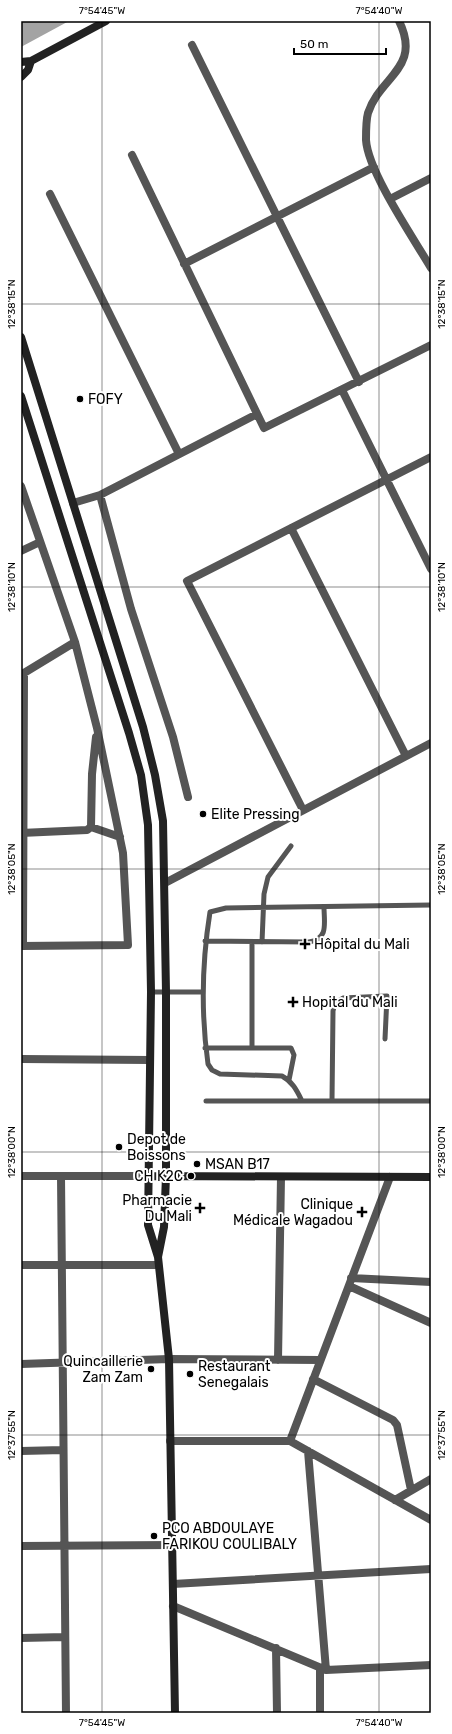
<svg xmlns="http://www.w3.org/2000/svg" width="452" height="1734" font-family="Rubik,sans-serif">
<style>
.water{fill:#a3a3a3}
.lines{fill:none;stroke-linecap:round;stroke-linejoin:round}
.lane{stroke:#555;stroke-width:5}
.street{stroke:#555;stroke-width:8}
.secondary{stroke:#222;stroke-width:8}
.ticks{fill:none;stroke:#000;stroke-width:1;stroke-opacity:0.45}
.poi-dot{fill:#000;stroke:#fff;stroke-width:1.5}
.labels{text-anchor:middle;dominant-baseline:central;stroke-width:4;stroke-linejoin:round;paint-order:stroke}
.poi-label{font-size:14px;fill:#000;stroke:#fff;text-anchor:start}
.neatline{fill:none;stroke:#000;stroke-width:1.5}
.ticks-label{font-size:10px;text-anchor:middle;fill:#000}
</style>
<rect width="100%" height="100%" fill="#fff"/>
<!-- water -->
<path class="water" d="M21,21H69L21,47Z"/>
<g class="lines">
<!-- lane -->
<path class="lane" d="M205,941L309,942C329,939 324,923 324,907
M262,942L264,894L268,877L291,846
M151,992H203
M205,1048H291L294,1055L289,1080
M252,1048V942
M206,1101H431
M302,1101C297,1091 293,1082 282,1076L220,1074L212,1070L208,1064C201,1014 202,962 210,912L226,908L431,905
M332,1101L333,1011L335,1003L343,998L387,996L385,1039"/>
<!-- street -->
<path class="street" d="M399,21C422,68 380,76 368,113C366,120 366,132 366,140C368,172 414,239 431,268
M192,45L359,382
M132,155L264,428L431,345
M50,194L179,454
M390,199L431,178
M184,264L374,167
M342,390L431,569
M21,486L75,642L97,728L123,853L128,945L21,946
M100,495L131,609L173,737L188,797
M73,503L100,495L257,414
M291,528L406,756
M21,551L40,542
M303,810L187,581L431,457
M91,827L120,837
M21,833L87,830L91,827L92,774L96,737
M165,883L431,743
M23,946L24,673L75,642
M21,1059L150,1060
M21,1176H149
M61,1176L66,1713
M21,1265H158
M351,1278L431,1282
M349,1286L431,1323
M278,1360L281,1177
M21,1364L169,1359L320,1360
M313,1379L393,1420L397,1425L411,1490
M170,1441H290L431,1520
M290,1441L390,1177
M21,1451L63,1450
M308,1451L326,1670
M395,1500L431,1479
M21,1546L172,1545
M173,1584L431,1569
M173,1606L326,1670L431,1665
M21,1638L65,1637
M276,1648L277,1713
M320,1713V1668"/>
<!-- secondary -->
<path class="secondary" d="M21,62L31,61L106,21
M21,77L28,70L31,61
M21,337L143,727L155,775L163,821L166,992V1176L164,1227L158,1257
M21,396L129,733L141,775L148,825L151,992L148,1225L158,1257L169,1359L175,1713
M149,1176L431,1177"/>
</g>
<!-- ticks -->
<path class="ticks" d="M21,21H431M102,21V1713M379,21V1713M21,304H431M21,587H431M21,869H431M21,1152H431M21,1435H431"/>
<!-- markers -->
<g class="poi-dot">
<circle cx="80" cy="399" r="4"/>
<circle cx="203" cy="814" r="4"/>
<path d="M303 938h4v4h4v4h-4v4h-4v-4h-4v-4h4z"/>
<path d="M291 996h4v4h4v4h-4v4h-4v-4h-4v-4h4z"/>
<circle cx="119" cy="1147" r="4"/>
<circle cx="197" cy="1164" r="4"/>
<circle cx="191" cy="1176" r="4"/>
<path d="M198 1202h4v4h4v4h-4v4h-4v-4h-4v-4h4z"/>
<path d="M360 1206h4v4h4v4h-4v4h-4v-4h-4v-4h4z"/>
<circle cx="151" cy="1369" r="4"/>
<circle cx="190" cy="1374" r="4"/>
<circle cx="154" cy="1536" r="4"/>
</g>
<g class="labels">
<!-- poi labels -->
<g class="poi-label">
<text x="88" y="399">FOFY</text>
<text x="211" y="814">Elite Pressing</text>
<text x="314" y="944">Hôpital du Mali</text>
<text x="302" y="1002">Hopital du Mali</text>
<text x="127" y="1139">Depot de<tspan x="127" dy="16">Boissons</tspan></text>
<text x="205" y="1164">MSAN B17</text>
<text x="183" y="1176" text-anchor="end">CH K2C</text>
<text x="192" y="1200" text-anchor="end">Pharmacie<tspan x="192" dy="16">Du Mali</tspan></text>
<text x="353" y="1204" text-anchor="end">Clinique<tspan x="353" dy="16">Médicale Wagadou</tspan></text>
<text x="143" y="1361" text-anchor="end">Quincaillerie<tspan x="143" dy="16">Zam Zam</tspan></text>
<text x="198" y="1366">Restaurant<tspan x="198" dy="16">Senegalais</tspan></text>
<text x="162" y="1528">PCO ABDOULAYE<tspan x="162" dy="16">FARIKOU COULIBALY</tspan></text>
</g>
</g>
<!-- border -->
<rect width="452" height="1734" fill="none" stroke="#ffffff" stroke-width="44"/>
<!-- scale -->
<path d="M294 48v6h92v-6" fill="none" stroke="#000000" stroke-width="2"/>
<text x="300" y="48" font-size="12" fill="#000000" stroke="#ffffff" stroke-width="3" paint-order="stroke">50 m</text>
<rect x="22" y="22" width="408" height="1690" class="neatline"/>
<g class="ticks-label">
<text x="102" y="14">7°54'45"W</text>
<text x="379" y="14">7°54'40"W</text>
<text transform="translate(11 304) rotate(-90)" y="4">12°38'15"N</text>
<text transform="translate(441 304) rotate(-90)" y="4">12°38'15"N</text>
<text transform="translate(11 587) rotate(-90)" y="4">12°38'10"N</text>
<text transform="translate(441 587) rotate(-90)" y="4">12°38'10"N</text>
<text transform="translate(11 869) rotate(-90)" y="4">12°38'05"N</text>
<text transform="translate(441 869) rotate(-90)" y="4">12°38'05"N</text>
<text transform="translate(11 1152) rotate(-90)" y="4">12°38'00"N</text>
<text transform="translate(441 1152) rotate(-90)" y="4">12°38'00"N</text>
<text transform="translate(11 1435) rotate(-90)" y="4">12°37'55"N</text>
<text transform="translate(441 1435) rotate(-90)" y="4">12°37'55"N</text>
<text x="102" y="1726">7°54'45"W</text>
<text x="379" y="1726">7°54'40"W</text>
</g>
</svg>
